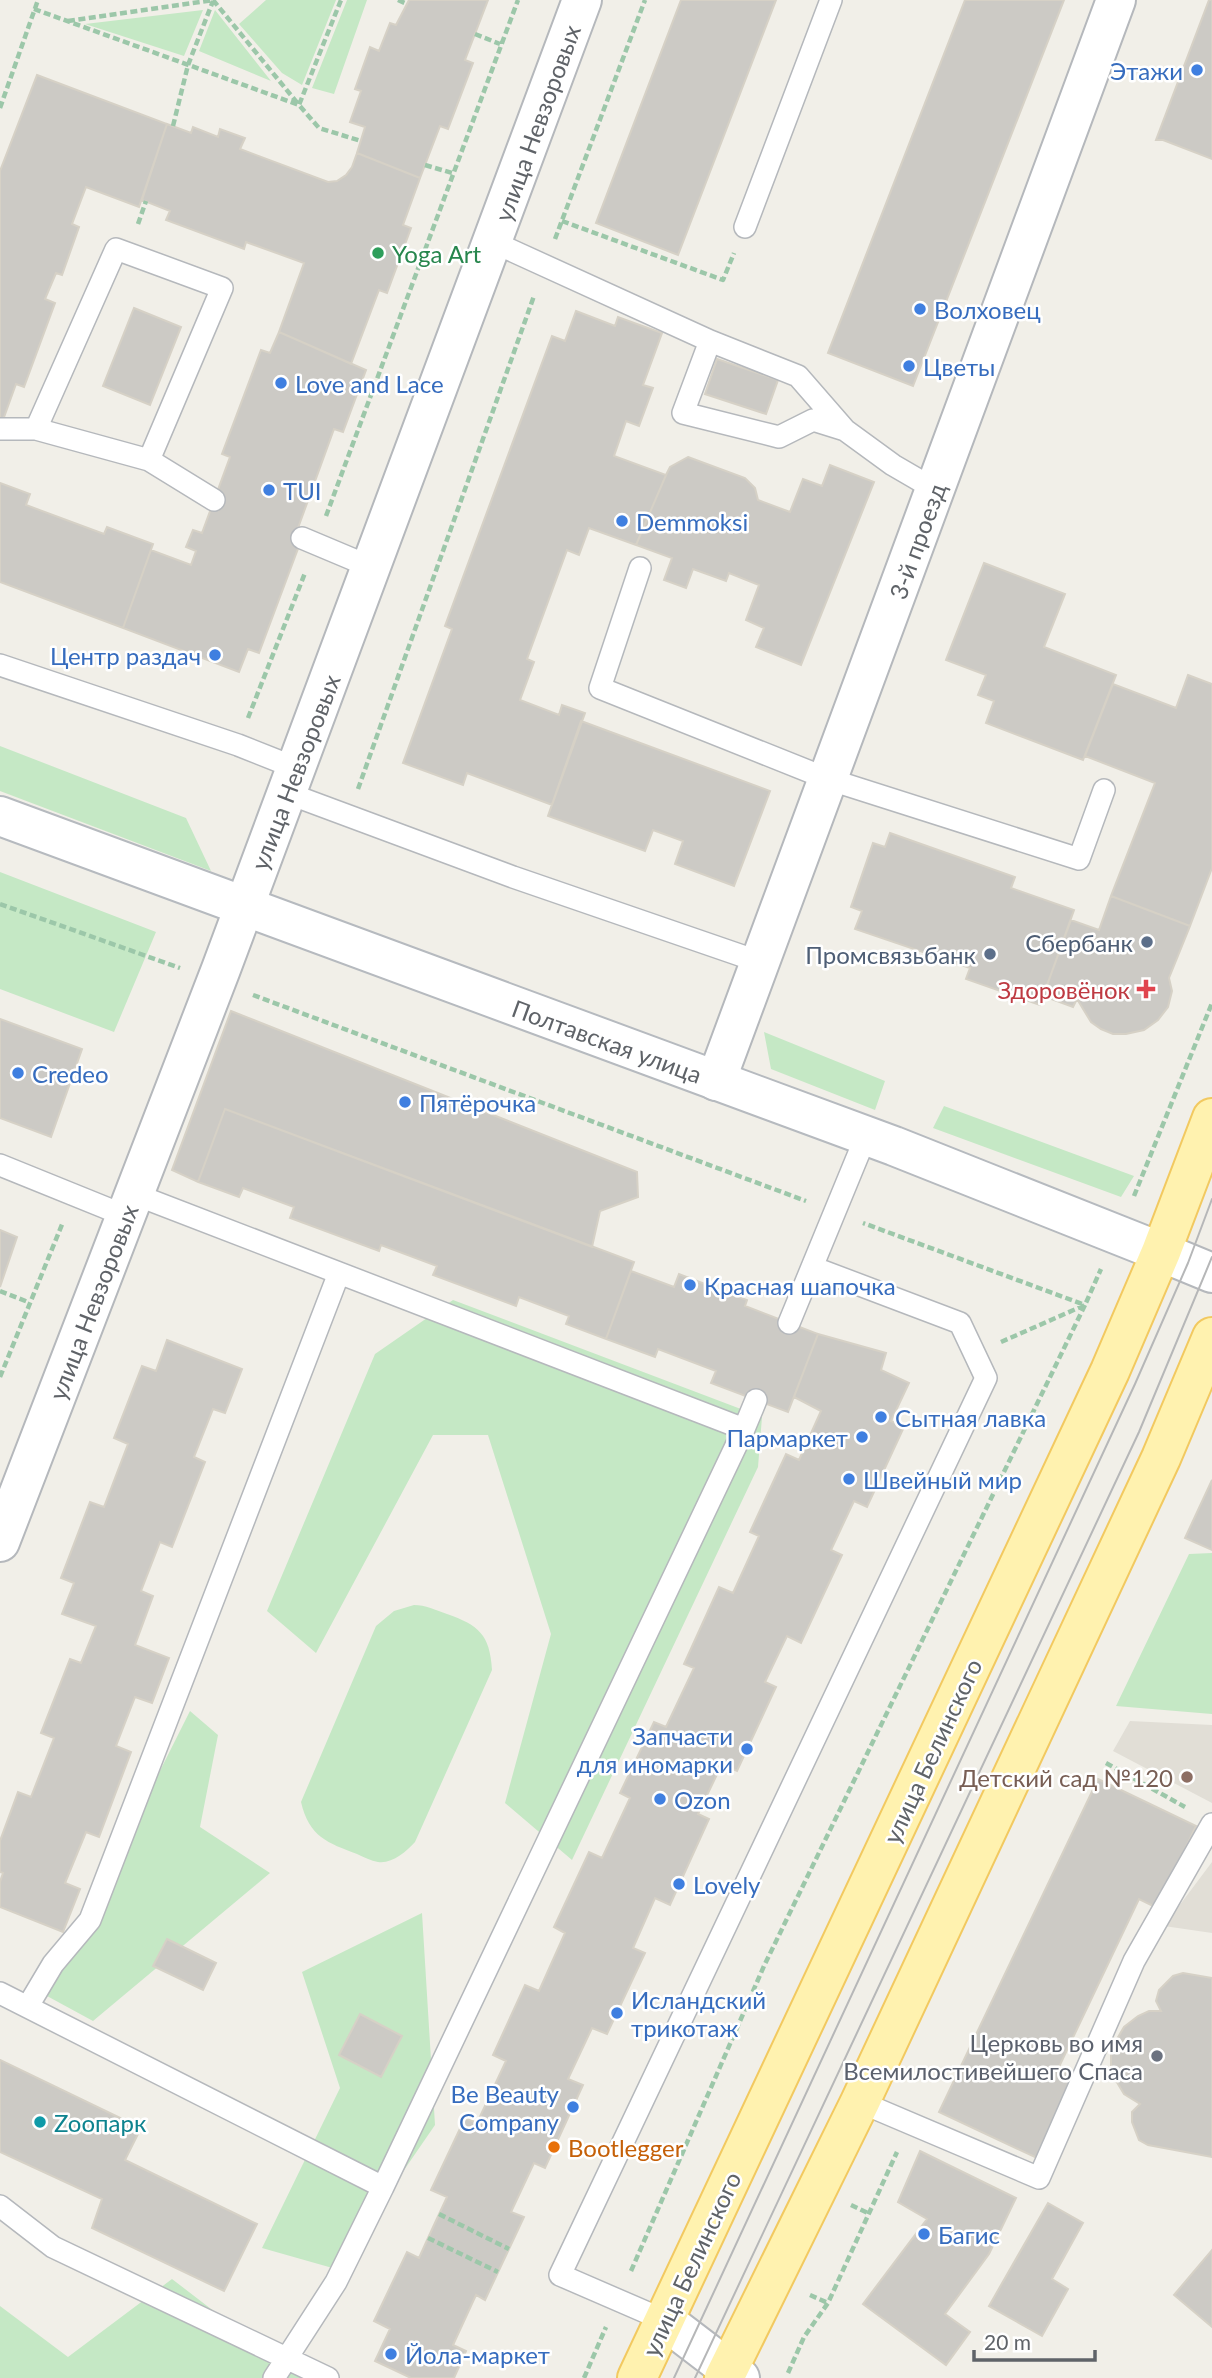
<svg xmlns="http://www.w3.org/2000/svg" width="1212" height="2378" font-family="Lato,sans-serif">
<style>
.education{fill:#e1ded6}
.green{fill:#c5e8c5}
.building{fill:#cccac5;stroke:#d6d1c6;stroke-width:2}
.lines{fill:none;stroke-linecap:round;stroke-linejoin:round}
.lane-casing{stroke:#b5b8bc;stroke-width:24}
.street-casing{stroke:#b5b8bc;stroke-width:42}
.secondary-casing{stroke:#b6babf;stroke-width:42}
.primary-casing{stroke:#f2c960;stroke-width:42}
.path{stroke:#9cc7a9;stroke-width:4.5;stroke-dasharray:7 3.5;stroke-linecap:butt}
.lane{stroke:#fff;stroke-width:21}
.street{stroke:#fff;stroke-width:38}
.secondary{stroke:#fff;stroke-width:38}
.primary{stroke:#fff2af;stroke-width:38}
.tram{stroke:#b6b7b8;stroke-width:2}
.shop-dot{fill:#3f7fe0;stroke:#fff;stroke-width:2.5}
.leisure-dot{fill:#2e9e5b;stroke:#fff;stroke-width:2.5}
.service-dot{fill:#5c6f8a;stroke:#fff;stroke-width:2.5}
.health-dot{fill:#e0444e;stroke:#fff;stroke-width:2.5}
.education-dot{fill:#8d6e63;stroke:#fff;stroke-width:2.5}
.worship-dot{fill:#6b7280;stroke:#fff;stroke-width:2.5}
.culture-dot{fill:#0f9aa8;stroke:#fff;stroke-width:2.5}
.food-dot{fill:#e8710a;stroke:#fff;stroke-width:2.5}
.labels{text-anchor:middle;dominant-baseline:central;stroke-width:5;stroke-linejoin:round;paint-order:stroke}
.shop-label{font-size:24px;fill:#366cbe;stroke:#fff;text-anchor:start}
.street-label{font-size:24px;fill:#5f6368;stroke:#fff}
.leisure-label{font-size:24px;fill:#27864d;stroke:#fff;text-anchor:start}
.service-label{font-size:24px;fill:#4e5e75;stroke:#fff;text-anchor:end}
.health-label{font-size:24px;fill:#be3a42;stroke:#fff;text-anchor:end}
.education-label{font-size:24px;fill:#785e54;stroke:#fff;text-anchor:end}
.worship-label{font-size:24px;fill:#5b616d;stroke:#fff;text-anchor:end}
.culture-label{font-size:24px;fill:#0d838f;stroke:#fff;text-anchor:start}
.food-label{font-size:24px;fill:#c56008;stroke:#fff;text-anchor:start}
</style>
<rect width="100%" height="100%" fill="#f1efe8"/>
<!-- education -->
<path class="education" d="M1130,1721L1212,1725V1803L1113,1751Z
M1212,1862V1933L1164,1926Z"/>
<!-- green -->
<path class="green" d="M266,0H336L302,85L282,73L239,24Z
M347,0H367L334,94L312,88Z
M203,10L184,56L85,24Z
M215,10L271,81L199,51Z
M0,746L186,818L211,871L0,791Z
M0,872L156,932L114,1032L0,989Z
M764,1032L885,1081L875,1110L771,1069Z
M944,1106L1134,1176L1121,1197L933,1128Z
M453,1300L762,1417L758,1467L572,1860L505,1803L551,1634L488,1435H433L316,1653L267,1611L375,1354Z
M1212,1553V1714L1116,1706L1189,1554Z
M414,1605C425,1605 436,1610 447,1614C478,1625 490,1634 492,1670L415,1842C406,1852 392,1864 378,1862C371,1861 364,1857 357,1854C328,1843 309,1837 301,1802L376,1626L394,1611Z
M190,1711L218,1735L200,1827L270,1873L93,2021L47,1996Z
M422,1913L435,2125L336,2269L262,2248L340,2088L302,1972Z
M172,2279L301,2378H0V2306L68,2357Z"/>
<!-- building -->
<path class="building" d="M409,0H488L465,60L473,63L448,129L440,126L420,178L357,153L365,127L350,122L361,91L355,89L370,47L379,51L390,23L396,25Z
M681,0H776L678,255L596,223Z
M965,0H1064L913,386L828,353Z
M1209,0H1212V159L1163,140H1156Z
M37,75L167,124L139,207L86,187L72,224L79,227L62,275L56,273L45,299L55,303L24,387L16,384L3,420L0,419V171Z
M167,124L191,133L193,127L218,137L220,129L245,138L240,149L328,182L337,181L346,175L352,167L357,153L420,178L403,225L411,228L387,293L379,290L351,364L279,332L304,263L246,242L244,249L166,220L170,211L142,200Z
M134,308L181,327L150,405L103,386Z
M576,311L615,326L618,317L662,333L643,385L653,388L639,426L626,421L614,456L666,475L636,545L589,528L579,555L567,550L527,659L534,662L520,700L559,715L562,705L585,713L552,805L467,773L463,785L403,763L452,629L445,626L552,336L565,341Z
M279,332L366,370L343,432L334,429L298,528L305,530L259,653L248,649L239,672L123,628L151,550L191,565L196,551L186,547L193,530L202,533L230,457L222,454L261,350L270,353Z
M717,359L778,380L766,414L705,394Z
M688,457L745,478L755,488L758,500L790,512L803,479L822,486L830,465L874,482L801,665L756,647L764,628L746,620L759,585L729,573L726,581L693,569L686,588L664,580L672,558L636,545L666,475L670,467Z
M0,483L30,494L26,505L104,534L107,527L153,544L123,628L0,582Z
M984,563L1065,594L1044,647L1116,675L1083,760L986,723L994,701L978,695L986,675L946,660Z
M1188,675L1212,684V868L1190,926L1111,896L1155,783L1085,756L1113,684L1176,708Z
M581,721L770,791L734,886L675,864L683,841L653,830L645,851L548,816Z
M890,833L1015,877L1011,888L1074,910L1040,1005L966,979L970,968L855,929L862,911L851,907L873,843L885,847Z
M1111,896L1190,926L1169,978L1172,991L1168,1007L1158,1020L1144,1030L1126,1034H1113L1101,1029L1091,1022L1077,999L1073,1007L1043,996L1071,920L1099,930Z
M231,1011L637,1172L638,1197L600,1211L592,1247L225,1109L198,1182L172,1170Z
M0,1019L82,1049L51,1137L0,1118Z
M225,1109L634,1262L606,1339L566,1324L569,1316L519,1297L516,1306L433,1275L437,1266L381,1245L379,1251L290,1218L294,1207L243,1188L239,1197L198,1182Z
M0,1230L17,1237L0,1287Z
M631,1271L674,1287L679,1274L747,1300L745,1306L818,1334L788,1412L711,1383L716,1371L658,1349L655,1357L606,1339Z
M818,1334L886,1353L881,1370L909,1383L891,1421L904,1427L867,1507L854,1501L831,1550L842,1555L801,1643L787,1636L765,1682L776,1687L737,1771L722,1764L698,1814L709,1819L670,1905L655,1898L633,1948L645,1953L607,2034L592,2028L568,2079L583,2085L545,2168L534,2163L511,2212L524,2217L485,2300L476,2295L453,2345L466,2351L454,2378H411L375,2361L390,2329L374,2321L407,2252L419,2258L428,2238L447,2197L431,2190L465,2118L477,2123L506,2061L493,2055L525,1985L539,1991L565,1933L554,1927L589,1852L602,1858L630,1798L620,1793L654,1722L666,1727L694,1668L684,1664L719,1587L733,1593L759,1536L750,1532L786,1454L799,1460L821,1411L794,1397Z
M167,1340L242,1369L225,1413L213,1409L194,1457L205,1462L172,1547L160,1542L141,1591L153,1596L135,1645L169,1658L152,1703L135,1697L116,1746L131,1752L99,1837L86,1832L65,1883L80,1889L63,1932L0,1907V1882L3,1873L0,1872V1841L18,1792L31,1797L54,1738L41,1733L70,1659L81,1663L96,1626L62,1614L74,1583L61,1578L90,1502L104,1507L128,1444L114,1438L142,1366L156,1371Z
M1212,1480V1550L1185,1538Z
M1098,1779L1196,1826L1157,1908L1139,1899L1058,2069L1076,2077L1037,2158L939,2112Z
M167,1939L216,1963L203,1990L153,1966Z
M1183,1973L1212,1978V2157L1148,2145L1139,2140L1132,2122V2112L1140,2104L1124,2094L1115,2079L1111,2065V2049L1124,2027L1138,2016L1149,2011H1161L1156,2001L1159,1990L1173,1976Z
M360,2014L402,2036L381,2077L339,2055Z
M0,2060L141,2128L125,2160L257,2224L224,2291L92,2228L102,2199L0,2152Z
M920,2151L1016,2198L989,2254L945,2314L970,2332L946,2365L863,2304L927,2219L898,2202Z
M1048,2203L1083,2223L1052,2279L1068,2289L1042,2336L989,2306Z
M1212,2250V2327L1174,2295Z"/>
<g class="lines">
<!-- lane casing -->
<g class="lane-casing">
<path id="lane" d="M745,227L831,0
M493,242L710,341L683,413L779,437L813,420L845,430L893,465L936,490
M710,341L798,376L845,430
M0,429H36L149,460L214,500
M36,429L116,249L222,288L149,460
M302,538L371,567
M640,568L600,688L828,779L1079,859L1104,790
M0,665L238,745L296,768
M287,793L513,877L760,962
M0,1165L126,1216
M789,1323L866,1136
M744,1429L756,1400
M0,1993L383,2187L744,1429L134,1194
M28,2006L53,1964L90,1920L339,1273
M860,2102L1039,2178L1134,1961L1212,1824
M0,2206L53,2247L328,2378
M664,2320L560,2275L986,1378L960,1323L812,1267
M274,2378L336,2282L383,2187"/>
</g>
<!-- street casing -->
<g class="street-casing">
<path id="street" d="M716,1081L1116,0
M1161,1252L1212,1273
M0,1542L221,969L582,0
M664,2320L740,2378"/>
</g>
<!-- secondary casing -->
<g class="secondary-casing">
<path id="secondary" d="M0,816L894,1146L1161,1252"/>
</g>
<!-- primary casing -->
<g class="primary-casing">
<path id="primary" d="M637,2378L1110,1371L1161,1252L1212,1118
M724,2378L860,2102L1161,1458L1212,1337"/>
</g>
<!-- path -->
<path class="path" d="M213,0L299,105L341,0
M398,0L407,4
M34,9L299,105L319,128L361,141
M68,21L214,0
M475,34L500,44
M0,108L38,0
M173,126L188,65L213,1
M425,165L452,173
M562,221L723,280L734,253
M138,224L146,201
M555,239L645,0
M326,516L518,0
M248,718L305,573
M358,789L534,296
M0,904L180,968
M253,995L806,1201
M1134,1196L1212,1003
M0,1291L28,1302
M1001,1342L1085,1305L1101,1269
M0,1377L63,1222
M1106,1763L1185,1807
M851,2205L870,2214
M439,2214L509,2249
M428,2238L498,2272
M631,2271L764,1966L1085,1305L863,1223
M810,2295L828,2303
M788,2373L804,2337L828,2303L897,2152
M584,2378L606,2327"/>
<!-- lane -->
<use href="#lane" class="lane"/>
<!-- street -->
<use href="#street" class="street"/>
<!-- secondary -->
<use href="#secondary" class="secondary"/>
<!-- primary -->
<use href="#primary" class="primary"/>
<!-- tram -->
<path class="tram" d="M674,2378L1135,1384L1188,1263L1212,1199
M695,2378L1139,1432L1212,1257"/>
</g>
<!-- markers -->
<g class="shop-dot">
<circle cx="1197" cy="70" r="7"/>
<circle cx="920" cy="309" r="7"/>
<circle cx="909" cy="366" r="7"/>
<circle cx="281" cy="383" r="7"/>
<circle cx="269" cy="490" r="7"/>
<circle cx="622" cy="521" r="7"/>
<circle cx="215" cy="655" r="7"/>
<circle cx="18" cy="1073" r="7"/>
<circle cx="405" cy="1102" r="7"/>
<circle cx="690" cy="1285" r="7"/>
<circle cx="881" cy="1417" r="7"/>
<circle cx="862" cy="1437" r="7"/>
<circle cx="849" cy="1479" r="7"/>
<circle cx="747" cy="1749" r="7"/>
<circle cx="660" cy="1799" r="7"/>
<circle cx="679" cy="1884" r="7"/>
<circle cx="617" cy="2013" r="7"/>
<circle cx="573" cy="2107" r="7"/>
<circle cx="924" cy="2234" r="7"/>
<circle cx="391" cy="2354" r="7"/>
</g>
<circle class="leisure-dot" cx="378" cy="253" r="7"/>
<g class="service-dot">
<circle cx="1147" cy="942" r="7"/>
<circle cx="990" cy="954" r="7"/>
</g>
<path class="health-dot" d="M1142.5 978.5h7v7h7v7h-7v7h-7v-7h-7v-7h7z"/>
<circle class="education-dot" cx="1187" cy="1777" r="7"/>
<circle class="worship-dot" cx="1157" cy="2056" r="7"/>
<circle class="culture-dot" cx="40" cy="2122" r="7"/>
<circle class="food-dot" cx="554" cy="2147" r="7"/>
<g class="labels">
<!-- shop labels -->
<g class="shop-label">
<text x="1183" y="70" text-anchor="end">Этажи</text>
<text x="934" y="309">Волховец</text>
<text x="923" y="366">Цветы</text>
<text x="295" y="383">Love and Lace</text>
<text x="283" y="490">TUI</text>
<text x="636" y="521">Demmoksi</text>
<text x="201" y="655" text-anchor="end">Центр раздач</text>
<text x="32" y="1073">Credeo</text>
<text x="419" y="1102">Пятёрочка</text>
<text x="704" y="1285">Красная шапочка</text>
<text x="895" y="1417">Сытная лавка</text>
<text x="848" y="1437" text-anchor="end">Пармаркет</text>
<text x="863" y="1479">Швейный мир</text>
<text x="733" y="1735" text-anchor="end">Запчасти<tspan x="733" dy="28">для иномарки</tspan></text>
<text x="674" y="1799">Ozon</text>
<text x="693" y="1884">Lovely</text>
<text x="631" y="1999">Исландский<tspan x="631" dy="28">трикотаж</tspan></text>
<text x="559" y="2093" text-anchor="end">Be Beauty<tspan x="559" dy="28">Company</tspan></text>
<text x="938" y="2234">Багис</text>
<text x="405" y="2354">Йола-маркет</text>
</g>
<!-- street labels -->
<g class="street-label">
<text transform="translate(537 123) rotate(-70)">улица Невзоровых</text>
<text transform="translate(917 541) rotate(-70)">3-й проезд</text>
<text transform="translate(295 772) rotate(-69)">улица Невзоровых</text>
<text transform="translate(607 1041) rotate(20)">Полтавская улица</text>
<text transform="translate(93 1302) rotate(-69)">улица Невзоровых</text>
<text transform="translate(932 1751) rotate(-65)">улица Белинского</text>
<text transform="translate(691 2264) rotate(-65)">улица Белинского</text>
</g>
<!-- leisure labels -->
<g class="leisure-label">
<text x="392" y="253">Yoga Art</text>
</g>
<!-- service labels -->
<g class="service-label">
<text x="1133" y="942">Сбербанк</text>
<text x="976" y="954">Промсвязьбанк</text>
</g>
<!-- health labels -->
<g class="health-label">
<text x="1130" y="989">Здоровёнок</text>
</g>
<!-- education labels -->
<g class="education-label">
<text x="1173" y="1777">Детский сад №120</text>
</g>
<!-- worship labels -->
<g class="worship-label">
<text x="1143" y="2042">Церковь во имя<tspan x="1143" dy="28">Всемилостивейшего Спаса</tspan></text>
</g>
<!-- culture labels -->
<g class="culture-label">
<text x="54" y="2122">Zooпарк</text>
</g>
<!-- food labels -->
<g class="food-label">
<text x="568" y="2147">Bootlegger</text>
</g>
</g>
<!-- scale -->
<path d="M974 2350v10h121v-10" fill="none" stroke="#5f6368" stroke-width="3.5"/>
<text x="984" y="2350" font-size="21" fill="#5f6368" stroke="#ffffff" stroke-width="5" paint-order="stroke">20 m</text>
</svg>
